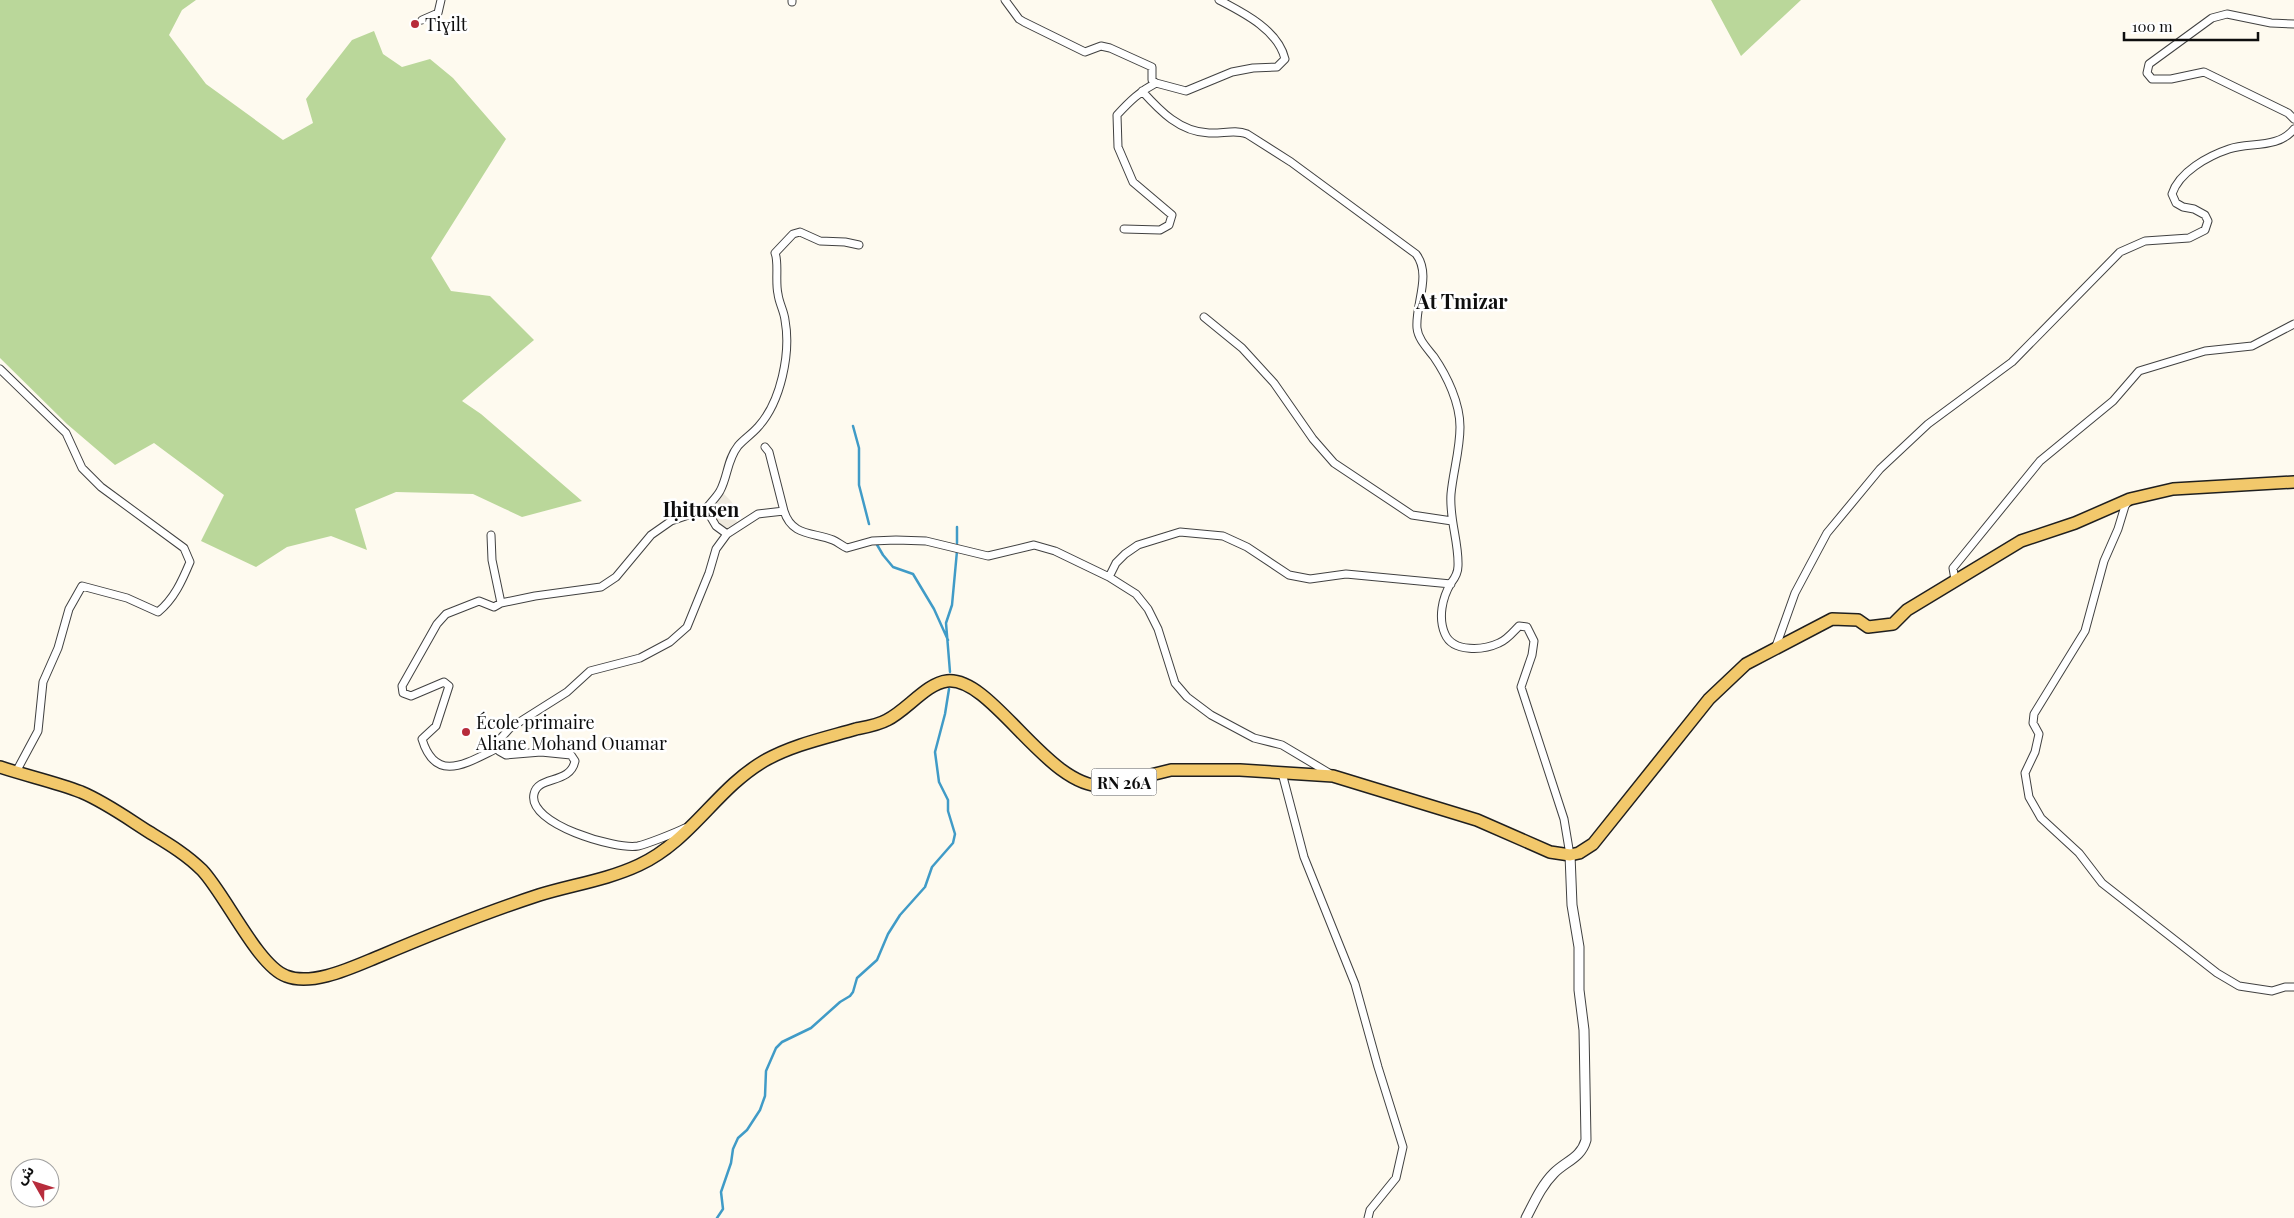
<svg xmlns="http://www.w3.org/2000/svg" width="2294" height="1218" font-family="'Playfair Display','Noto Sans Arabic',serif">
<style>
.forest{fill:#bad79a}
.plaza{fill:#eee9de}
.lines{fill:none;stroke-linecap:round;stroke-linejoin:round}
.stream{stroke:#409bc7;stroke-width:2.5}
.minor-casing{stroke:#414141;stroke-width:9}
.tertiary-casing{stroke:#414141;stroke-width:11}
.primary-casing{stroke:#1f1f1f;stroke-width:14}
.minor{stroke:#fff;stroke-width:7}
.tertiary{stroke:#fff;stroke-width:9}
.primary{stroke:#f2c86b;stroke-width:11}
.poi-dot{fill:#b72c3c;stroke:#fff;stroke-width:2}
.labels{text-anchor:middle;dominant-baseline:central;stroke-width:5;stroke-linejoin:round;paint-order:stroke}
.shield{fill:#fff;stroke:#565656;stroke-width:1}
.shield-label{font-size:16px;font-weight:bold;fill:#0e0e0e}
.poi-label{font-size:18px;fill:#0e0e0e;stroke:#fff;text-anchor:start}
.quarter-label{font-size:20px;font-weight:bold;fill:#0e0e0e;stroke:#fff}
</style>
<rect width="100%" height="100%" fill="#fefaef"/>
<!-- forest -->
<path class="forest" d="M0,0H196L182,10L169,35L206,84L283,140L313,123L306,99L352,40L374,31L383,54L402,67L430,59L453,78L506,139L431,258L451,291L490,296L534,340L462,401L481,414L582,501L522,517L473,494L396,492L355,509L367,550L331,536L287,547L256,567L201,541L224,495L154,443L115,465L67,424L0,358Z
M1711,0H1801L1741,56Z"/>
<!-- plaza -->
<path class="plaza" d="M721,491L731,501L737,511L732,516L739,524L728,531L708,517L698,514L696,509L706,506Z"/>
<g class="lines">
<!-- stream -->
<path class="stream" d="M853,426L859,448V485L869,524
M957,527V543
M876,543L883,555L893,567L913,574L934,609L948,640
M950,672L946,623L952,605L957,551
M717,1218L723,1209L721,1192L731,1163L733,1149L738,1138L747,1130L760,1110L765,1096L766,1071L776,1048L782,1042L811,1028L840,1002L850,996L853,992L857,978L877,960L888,934L900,915L925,887L932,867L953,843L955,834L948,811V800L939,782L935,752L945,714L949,689"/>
<!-- minor casing -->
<g class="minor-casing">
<path id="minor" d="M1005,0L1019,19L1024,22L1085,52L1101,46L1110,48L1152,67V80L1156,83
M792,2V0
M422,20L438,13L441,0
M2294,24L2271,23L2227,14L2212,18L2149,64L2147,73L2152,79H2171L2204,72L2288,113L2294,119
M1142,91C1160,111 1180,132 1209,133C1222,134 1235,129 1247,134L1291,162L1416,254C1432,275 1415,304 1417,328C1418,339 1427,348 1434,357C1447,376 1460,403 1460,427C1460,450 1453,472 1451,494C1449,519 1459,542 1458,566C1458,573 1455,578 1451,583C1442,598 1438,618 1445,634C1453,653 1484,650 1499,643C1507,640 1513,632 1519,626L1527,627L1534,641L1532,655L1521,687L1564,819L1570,855
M1124,229L1160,230L1169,225L1172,215L1133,182L1118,147L1117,115C1129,102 1140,91 1156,83L1186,91L1232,72L1253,68L1277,67L1285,59C1278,30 1244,13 1219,0
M1204,317L1242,348L1274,383L1313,439L1334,463L1412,515L1452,521
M0,369L66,433L82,468L101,487L184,548L190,562C182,581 174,599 158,612L127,598L82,586L69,609L58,648L43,682L38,731L16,772
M765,447L769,452L784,511
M2129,500L2125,506L2118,529L2104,561L2085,631L2034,714L2033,723L2039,734L2035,752L2025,773L2029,797L2041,818L2079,853L2102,883L2217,973L2239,986L2272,991L2285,987H2294
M727,534L758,514L784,511C792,537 814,532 833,540C838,542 842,546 847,548L872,541L896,540L926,541L988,556L1034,545L1055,551L1109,577
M491,535L492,560L501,603
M1955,580L1953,568L2040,461L2113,401L2139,371L2205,351L2252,346L2294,324
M1775,649L1795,593L1827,533L1880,469L1928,424L2012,362L2120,252L2145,241L2189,238L2205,230L2208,221L2205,215L2194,209L2183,207L2176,203L2172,194C2179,172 2208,156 2229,149C2250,142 2278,149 2294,129
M498,748C468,762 436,785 422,739L436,726L449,686L444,682L411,696L403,693L402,686L437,624L446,614L479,601L494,607L501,603L535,596L601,587L616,577L651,535L671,521L706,509
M1282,773L1304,857L1355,984L1378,1067L1403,1147L1396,1178L1370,1210L1368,1218
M1329,773L1282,745L1254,738L1211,715L1187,697L1175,683L1158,629L1148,609L1136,594L1109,577L1116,563L1125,554L1138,545L1180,532L1223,536L1247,547L1289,575L1310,579L1346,574L1451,584
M685,828C675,833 647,844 638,846C616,850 527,824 534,794C538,775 570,785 575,761L571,755L541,752L506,755L499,751L498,745L500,739L510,728L567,692L590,671L640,658L670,642L687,627L709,573L716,549L727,534L716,526L706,509C710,503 716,498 720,491C728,476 727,460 738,446C744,439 752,434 758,427C781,402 791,353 785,320C784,311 779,303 778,294C775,282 779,262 775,253L793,234L800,232L820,241L845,242L859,245"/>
</g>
<!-- tertiary casing -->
<g class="tertiary-casing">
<path id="tertiary" d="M1526,1218C1534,1203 1541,1186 1554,1173C1566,1161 1581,1158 1586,1140L1584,1030L1579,990V947L1572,905L1570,855"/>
</g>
<!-- primary casing -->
<g class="primary-casing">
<path id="primary" d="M0,767C27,776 55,782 81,792C105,802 127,818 149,832C167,843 186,854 202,870C225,894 258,966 286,976C313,987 355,966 380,956C432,934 484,913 539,895C571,885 607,880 639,865C691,841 716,789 764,761C792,745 825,738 856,729C866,727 878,725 887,720C906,711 927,683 947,681C993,676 1048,791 1106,786L1171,770H1240L1333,776L1477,820L1550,852L1570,855L1579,853L1593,844L1709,699L1746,664L1832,619L1858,620L1868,627L1893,624L1907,610L2021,541L2075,523L2130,499L2173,489L2294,482"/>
</g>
<!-- minor -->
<use href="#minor" class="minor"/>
<!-- tertiary -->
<use href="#tertiary" class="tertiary"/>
<!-- primary -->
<use href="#primary" class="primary"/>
</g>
<!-- markers -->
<g class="poi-dot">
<circle cx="415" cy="24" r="5"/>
<circle cx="466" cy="732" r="5"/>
</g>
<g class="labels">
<!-- shield labels -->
<rect class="shield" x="1091.5" y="768.5" width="65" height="27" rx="4"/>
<g class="shield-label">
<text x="1124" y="782">RN 26A</text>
</g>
<!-- poi labels -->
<g class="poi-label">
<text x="425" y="24">Tiɣilt</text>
<text x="476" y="722">École primaire<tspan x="476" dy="21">Aliane Mohand Ouamar</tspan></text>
</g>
<!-- quarter labels -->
<g class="quarter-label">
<text x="1462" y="300">At Tmizar</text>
<text x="701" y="508">Iḥiṭusen</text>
</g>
</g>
<!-- north arrow -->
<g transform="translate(35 1183) rotate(309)"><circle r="24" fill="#ffffff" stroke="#9f9f9f"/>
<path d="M0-4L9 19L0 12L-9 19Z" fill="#b72c3c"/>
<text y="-8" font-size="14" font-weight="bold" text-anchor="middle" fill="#0e0e0e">ش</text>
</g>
<!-- scale -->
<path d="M2124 32v8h134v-8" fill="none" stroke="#0e0e0e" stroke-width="2.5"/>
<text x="2132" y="32" font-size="15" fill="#0e0e0e" stroke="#ffffff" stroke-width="4" paint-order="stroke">100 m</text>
</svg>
